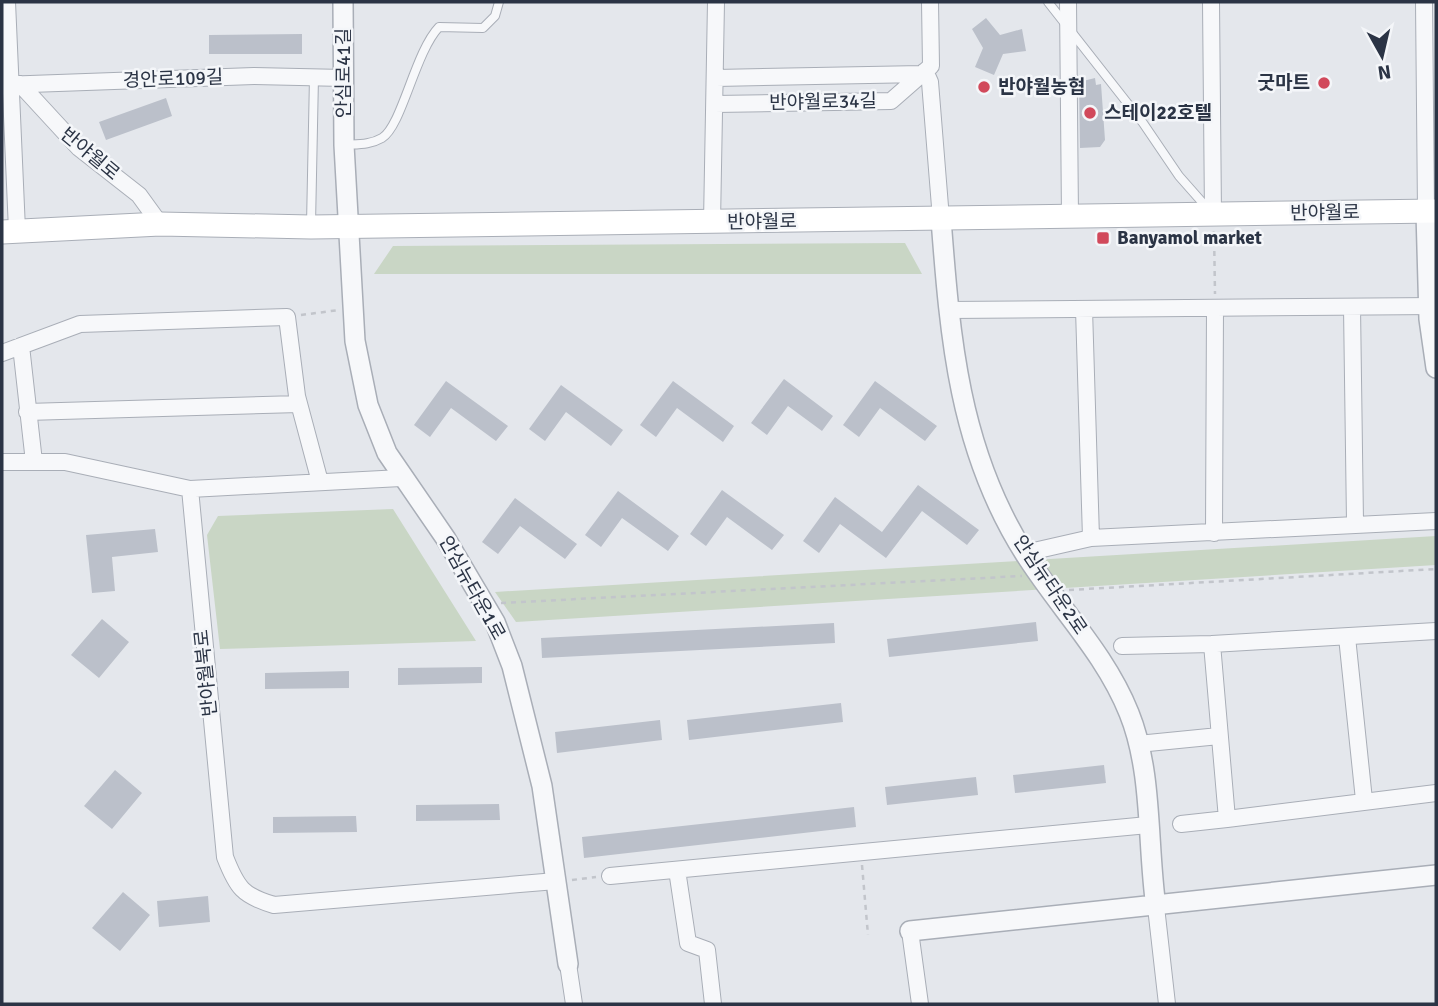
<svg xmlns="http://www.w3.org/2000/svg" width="1438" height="1006" font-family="Signika,'Noto Sans KR',sans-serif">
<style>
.green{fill:#c9d6c5}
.building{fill:#bbc0ca}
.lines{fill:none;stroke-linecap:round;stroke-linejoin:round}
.service-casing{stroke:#a9aeb7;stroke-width:10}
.minor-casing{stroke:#a9aeb7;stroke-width:18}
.tertiary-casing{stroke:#a9aeb7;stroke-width:22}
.secondary-casing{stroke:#a9aeb7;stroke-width:25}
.path{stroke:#c2c5cb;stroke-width:2.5;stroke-dasharray:5 5;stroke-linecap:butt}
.service{stroke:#f7f8fa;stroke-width:8}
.minor{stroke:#f7f8fa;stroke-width:16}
.tertiary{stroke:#f7f8fa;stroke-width:19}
.secondary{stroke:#fff;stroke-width:23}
.poi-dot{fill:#d1495b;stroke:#f4f6f9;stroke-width:2.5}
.labels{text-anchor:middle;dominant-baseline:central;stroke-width:5;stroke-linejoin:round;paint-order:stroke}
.street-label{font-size:19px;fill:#2b3445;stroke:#f4f6f9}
.poi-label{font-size:19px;font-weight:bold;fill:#2b3445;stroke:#f4f6f9;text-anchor:start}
</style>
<rect width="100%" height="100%" fill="#e4e7ec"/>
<!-- green -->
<path class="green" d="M905,243L922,274H374L393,246Z
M393,509L476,641L220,649L207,535L218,516Z
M1436,536V565L516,622L495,592Z"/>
<!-- building -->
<path class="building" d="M986,18L1000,35L1022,29L1026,51L1003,54L994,75L975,67L983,48L972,29Z
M302,34V54H209V35Z
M1095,78L1096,85L1101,84L1105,140L1100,147L1080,148L1079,82Z
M166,98L172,116L106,140L99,122Z
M784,379L833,416L822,431L788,406L767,435L751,423Z
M446,381L508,426L496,441L451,408L430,437L414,425Z
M673,381L734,426L723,442L677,408L656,437L640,425Z
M875,381L937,426L925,441L880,408L859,437L843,425Z
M561,385L623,430L611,446L566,412L545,441L529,429Z
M918,485L979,530L967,545L922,511L886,558L840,524L819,553L803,541L835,497L882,532Z
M722,490L784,535L772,550L727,517L706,546L690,534Z
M618,491L679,536L668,551L622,518L601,547L585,535Z
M515,498L577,544L565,559L520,526L498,554L482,542Z
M155,529L158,552L112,557L115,591L92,593L86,535Z
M102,619L129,642L99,678L71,655Z
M1036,622L1038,641L889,657L887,639Z
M834,623L835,643L542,658L541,638Z
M482,667V683L398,685V668Z
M349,671V688L265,689V673Z
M841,703L843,722L689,740L687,720Z
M660,720L662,740L557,753L555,732Z
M1104,765L1106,783L1015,793L1013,775Z
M115,770L142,793L112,829L84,806Z
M976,777L978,795L887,805L885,787Z
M499,804L500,820L416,821V805Z
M854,807L856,827L584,858L582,837Z
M356,816L357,832L273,833V817Z
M123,892L150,915L120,951L92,928Z
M208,896L210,922L159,927L157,901Z"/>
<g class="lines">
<!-- service casing -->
<g class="service-casing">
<path id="service" d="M1048,2L1143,123L1179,176L1209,210
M344,145C357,144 370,145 382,138C402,126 415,52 439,27L483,28L495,16L499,2
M311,224L314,77"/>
</g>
<!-- minor casing -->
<g class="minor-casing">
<path id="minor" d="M7,2L17,230
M1068,2L1070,217
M1211,2L1213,215
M1424,2L1426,212
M925,71L930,82L941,219
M716,78L922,74
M20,84L79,148L139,195L160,224
M2,85L254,76L344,78
M715,104L891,101L931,66L930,2
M712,222L716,2
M1352,307L1355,522
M1084,309L1091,538
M948,310L1436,306
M21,346L34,462
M2,353L80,324L287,317L297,396L320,482
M27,412L299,404
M2,462H65L190,489L401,478
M190,489L225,857C237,888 243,896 274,905L556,881
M1214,533L1215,308
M1025,553L1091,538L1436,521
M1436,631L1212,644L1227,819L1436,793
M1347,637L1364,800
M1122,646L1212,644
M1138,744L1219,736
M1181,824L1227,819
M677,870L688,943L707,950L713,1004
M610,876L1148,825
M1156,907L1167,1004
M910,931L920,1004
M568,964L574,1004"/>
</g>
<!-- tertiary casing -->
<g class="tertiary-casing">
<path id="tertiary" d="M343,2L344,145L355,341L368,405L387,453L446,539L495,622L512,666L542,786L568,964
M1426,212L1429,319L1436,368
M941,219C950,338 959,450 1025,554C1059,608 1105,653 1129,713C1153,772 1147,844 1156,907
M910,931L1436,875"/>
</g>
<!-- secondary casing -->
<g class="secondary-casing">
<path id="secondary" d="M2,232L160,224L311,227L1436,211"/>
</g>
<!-- path -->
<path class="path" d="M1214,231L1215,294
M301,315L339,310
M1069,590L1436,569
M501,603L1022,576
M862,865L868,935
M572,880L596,877"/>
<!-- service -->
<use href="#service" class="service"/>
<!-- minor -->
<use href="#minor" class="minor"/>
<!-- tertiary -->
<use href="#tertiary" class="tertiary"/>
<!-- secondary -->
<use href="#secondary" class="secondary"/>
</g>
<!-- markers -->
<g class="poi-dot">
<circle cx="1324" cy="83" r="7"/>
<circle cx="984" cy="87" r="7"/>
<circle cx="1090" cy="113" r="7"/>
<rect x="1096" y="231" width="14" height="14" rx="3.5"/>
</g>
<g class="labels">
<!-- street labels -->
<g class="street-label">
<text transform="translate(344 73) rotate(-90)">안심로41길</text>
<text transform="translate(173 79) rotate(-2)">경안로109길</text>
<text transform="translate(823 102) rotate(-1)">반야월로34길</text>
<text transform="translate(90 154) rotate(40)">반야월로</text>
<text transform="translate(1325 213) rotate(-1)">반야월로</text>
<text transform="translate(762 222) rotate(-1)">반야월로</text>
<text transform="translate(1050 585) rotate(56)">안심뉴타운2로</text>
<text transform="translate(472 588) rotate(61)">안심뉴타운1로</text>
<text transform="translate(206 673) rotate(-96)">반야월북로</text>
</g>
<!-- poi labels -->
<g class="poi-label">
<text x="1310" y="83" text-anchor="end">굿마트</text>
<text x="998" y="87">반야월농협</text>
<text x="1104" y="113">스테이22호텔</text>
<text x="1117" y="238">Banyamol market</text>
</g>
</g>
<!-- border -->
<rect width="1438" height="1006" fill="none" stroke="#2b3445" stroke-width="7"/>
<!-- north arrow -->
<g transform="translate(1382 56) rotate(172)" stroke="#f4f6f9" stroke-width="5" paint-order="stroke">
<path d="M0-5L12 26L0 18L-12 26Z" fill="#2b3445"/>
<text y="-10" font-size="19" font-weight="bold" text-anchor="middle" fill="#2b3445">N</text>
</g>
</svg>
